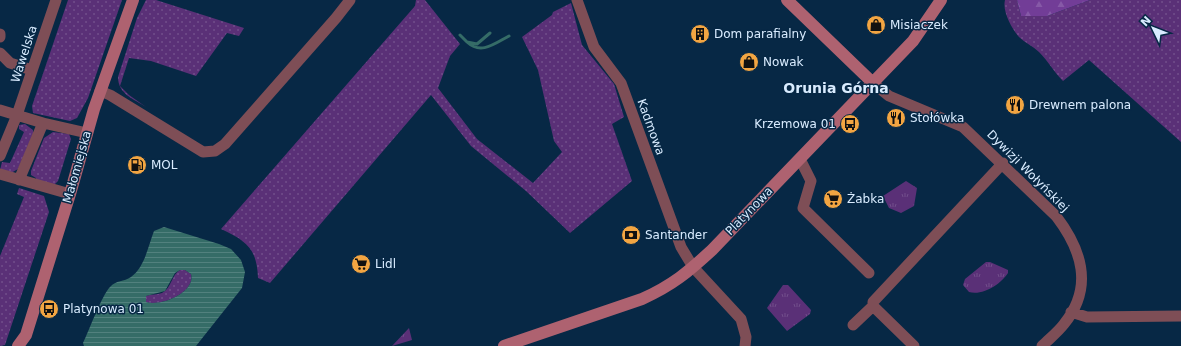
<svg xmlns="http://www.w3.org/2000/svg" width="1181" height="346" font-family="'DejaVu Sans',sans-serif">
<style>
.grass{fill:url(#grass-dots)}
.forest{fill:url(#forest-firs)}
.park{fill:url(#park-tufts)}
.water{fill:url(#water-rules);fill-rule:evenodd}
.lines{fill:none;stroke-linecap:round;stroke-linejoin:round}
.stream{stroke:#356c67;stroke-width:3}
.street{stroke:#7e4e56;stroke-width:11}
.secondary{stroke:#ae6270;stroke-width:12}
.labels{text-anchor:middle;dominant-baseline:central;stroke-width:3;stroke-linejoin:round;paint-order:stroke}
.poi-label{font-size:12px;fill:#d9ecff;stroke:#072845;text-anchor:start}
.street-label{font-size:12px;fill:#d9ecff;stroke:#072845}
.quarter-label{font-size:14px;font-weight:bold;fill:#d9ecff;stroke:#072845}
</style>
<defs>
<pattern id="grass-dots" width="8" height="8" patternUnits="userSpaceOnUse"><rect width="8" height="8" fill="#5a3077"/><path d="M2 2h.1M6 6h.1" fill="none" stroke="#714e8b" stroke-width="1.8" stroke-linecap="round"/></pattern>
<pattern id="forest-firs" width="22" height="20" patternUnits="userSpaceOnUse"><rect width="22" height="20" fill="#723d97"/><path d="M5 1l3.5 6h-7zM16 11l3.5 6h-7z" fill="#8659a7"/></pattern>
<pattern id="park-tufts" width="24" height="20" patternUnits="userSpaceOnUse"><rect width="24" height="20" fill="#5a3077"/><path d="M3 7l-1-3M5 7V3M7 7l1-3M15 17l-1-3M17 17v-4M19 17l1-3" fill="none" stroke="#714e8b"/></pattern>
<pattern id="water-rules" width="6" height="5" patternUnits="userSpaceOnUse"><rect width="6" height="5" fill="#356c67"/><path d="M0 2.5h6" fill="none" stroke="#52817e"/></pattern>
</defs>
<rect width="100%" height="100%" fill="#072845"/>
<!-- grass -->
<path class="grass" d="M68,0H122L88,98L77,118L70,121L33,113L32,106Z
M146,0H156L244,28L239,36L227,33L196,76L151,61L129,58L120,86L129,95L146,107C134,99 118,94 118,77L137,18Z
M416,0H425L460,44L450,56L438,88L477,139L533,183L562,152L554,141L538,70L522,37L552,15L553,12L571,3L582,45L614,84L624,117L612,124L632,181L570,233L526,191L471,146L431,95L270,283L258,278C257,249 247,241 221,229L415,6Z
M1005,0H1017L1021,16H1047L1090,0H1181V142L1089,60L1063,81C1054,72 1048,61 1039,52C1033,46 1025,43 1019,37C1012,29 1002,11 1005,0Z
M25,124L33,130V134L18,169L11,173L0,170L2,162L10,163L24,132L19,129V125Z
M53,132L69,134L71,139L58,181L54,185L36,181V178L31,175V171L44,138Z
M19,188L44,196L49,212L5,345L0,346V256L24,197L17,194Z
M180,270H185L191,274C196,292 161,307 146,302V296C151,294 157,295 162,293C172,288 171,275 180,270Z"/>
<!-- forest -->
<path class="forest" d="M1017,0H1090L1047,16H1021Z"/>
<!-- park -->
<path class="park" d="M906,181L917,188L914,206L901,213L889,208L883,196Z
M986,262H990L1008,270V273C1001,284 983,296 969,292L963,285L965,279Z
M783,285H788L811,310L810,314L787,331L767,308Z
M409,328L412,340L392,346Z"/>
<!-- water -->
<path class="water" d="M164,227L219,244L231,249L241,260L245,272L242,288L196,346H84L83,343C89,331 102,295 110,287C116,280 124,282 131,277C145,267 148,246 154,231ZM180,270H185L191,274C196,292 161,307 146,302V296L165,291L175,273Z"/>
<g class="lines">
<!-- stream -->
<path class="stream" d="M460,35L467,42L477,44L490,33
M467,42C481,55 494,44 509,36"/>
<!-- street -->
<path class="street" d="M577,0L594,47L621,83L681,247L693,267L741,319L746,337L745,346
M0,34V37
M0,53L10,63L32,70
M873,83L889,96L963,127L1056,216C1082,250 1094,287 1064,324C1058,332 1049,339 1042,346
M100,91L110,95L203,152L215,151L225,144L336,18L350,0
M0,110L43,123
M0,156L17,115L56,0
M800,159L811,181L803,208L869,273
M0,174L70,194
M19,180L43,123L87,133
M1071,312L1087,317L1181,316
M853,325L873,306
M914,346L873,306V302L1003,163"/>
<!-- secondary -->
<path class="secondary" d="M787,0L873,83
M18,346L26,335L70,194L94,109L133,0
M504,346L642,299C673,285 688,272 712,250L913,41L941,0"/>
</g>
<!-- icons -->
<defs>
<g id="shop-disc" transform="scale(1)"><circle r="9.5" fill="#f2a542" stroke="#072845"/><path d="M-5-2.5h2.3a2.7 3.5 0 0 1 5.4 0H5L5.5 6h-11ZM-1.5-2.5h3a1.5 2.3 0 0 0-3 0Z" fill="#111"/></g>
<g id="building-disc" transform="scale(1)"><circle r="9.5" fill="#f2a542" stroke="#072845"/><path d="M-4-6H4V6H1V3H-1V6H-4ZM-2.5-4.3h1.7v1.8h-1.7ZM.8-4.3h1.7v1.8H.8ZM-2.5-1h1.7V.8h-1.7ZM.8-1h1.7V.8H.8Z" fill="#111"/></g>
<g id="restaurant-disc" transform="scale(1)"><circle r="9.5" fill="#f2a542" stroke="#072845"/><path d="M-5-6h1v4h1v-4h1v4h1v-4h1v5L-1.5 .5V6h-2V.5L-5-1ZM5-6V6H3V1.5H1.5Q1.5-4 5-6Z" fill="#111"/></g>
<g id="bus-disc" transform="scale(1)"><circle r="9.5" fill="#f2a542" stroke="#072845"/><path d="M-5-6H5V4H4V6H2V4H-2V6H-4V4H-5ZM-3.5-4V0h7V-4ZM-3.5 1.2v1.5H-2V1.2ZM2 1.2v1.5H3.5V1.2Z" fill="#111"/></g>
<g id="fuel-disc" transform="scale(1)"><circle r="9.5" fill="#f2a542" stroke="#072845"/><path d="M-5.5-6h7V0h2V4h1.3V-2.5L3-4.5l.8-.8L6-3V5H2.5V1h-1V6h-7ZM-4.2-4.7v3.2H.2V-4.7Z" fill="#111"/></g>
<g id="supermarket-disc" transform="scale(1)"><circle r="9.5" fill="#f2a542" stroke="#072845"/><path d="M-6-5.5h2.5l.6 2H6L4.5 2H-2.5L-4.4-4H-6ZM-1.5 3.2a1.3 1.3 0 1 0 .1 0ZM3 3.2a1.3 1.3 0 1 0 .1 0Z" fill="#111"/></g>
<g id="bank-disc" transform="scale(1)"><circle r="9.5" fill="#f2a542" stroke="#072845"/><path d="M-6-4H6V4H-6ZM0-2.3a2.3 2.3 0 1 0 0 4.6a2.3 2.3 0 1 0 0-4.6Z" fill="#111"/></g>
</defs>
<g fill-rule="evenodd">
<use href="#shop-disc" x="876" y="25"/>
<use href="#building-disc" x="700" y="34"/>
<use href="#shop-disc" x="749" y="62"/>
<use href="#restaurant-disc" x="1015" y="105"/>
<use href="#restaurant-disc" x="896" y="118"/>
<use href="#bus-disc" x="850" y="124"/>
<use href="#fuel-disc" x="137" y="165"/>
<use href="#supermarket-disc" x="833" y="199"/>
<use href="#bank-disc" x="631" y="235"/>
<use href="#supermarket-disc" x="361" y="264"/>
<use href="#bus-disc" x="49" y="309"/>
</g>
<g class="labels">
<!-- poi labels -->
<g class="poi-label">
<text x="890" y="25">Misiaczek</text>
<text x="714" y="34">Dom parafialny</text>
<text x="763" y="62">Nowak</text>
<text x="1029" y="105">Drewnem palona</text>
<text x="910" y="118">Stołówka</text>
<text x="836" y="124" text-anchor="end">Krzemowa 01</text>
<text x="151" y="165">MOL</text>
<text x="847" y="199">Żabka</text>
<text x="645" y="235">Santander</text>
<text x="375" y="264">Lidl</text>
<text x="63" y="309">Platynowa 01</text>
</g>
<!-- street labels -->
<g class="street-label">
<text transform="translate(24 54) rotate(-72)">Wawelska</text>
<text transform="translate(651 127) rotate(70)">Kadmowa</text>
<text transform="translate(77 167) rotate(-74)">Małomiejska</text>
<text transform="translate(1028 171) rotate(45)">Dywizji Wołyńskiej</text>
<text transform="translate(749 211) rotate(-46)">Platynowa</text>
</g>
<!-- quarter labels -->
<g class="quarter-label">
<text x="836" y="88">Orunia Górna</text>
</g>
</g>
<!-- north arrow -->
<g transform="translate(1153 28) rotate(313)" stroke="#072845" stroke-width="3" paint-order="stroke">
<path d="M0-3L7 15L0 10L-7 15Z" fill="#d9ecff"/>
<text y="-6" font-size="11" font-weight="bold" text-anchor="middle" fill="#d9ecff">N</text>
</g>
</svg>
